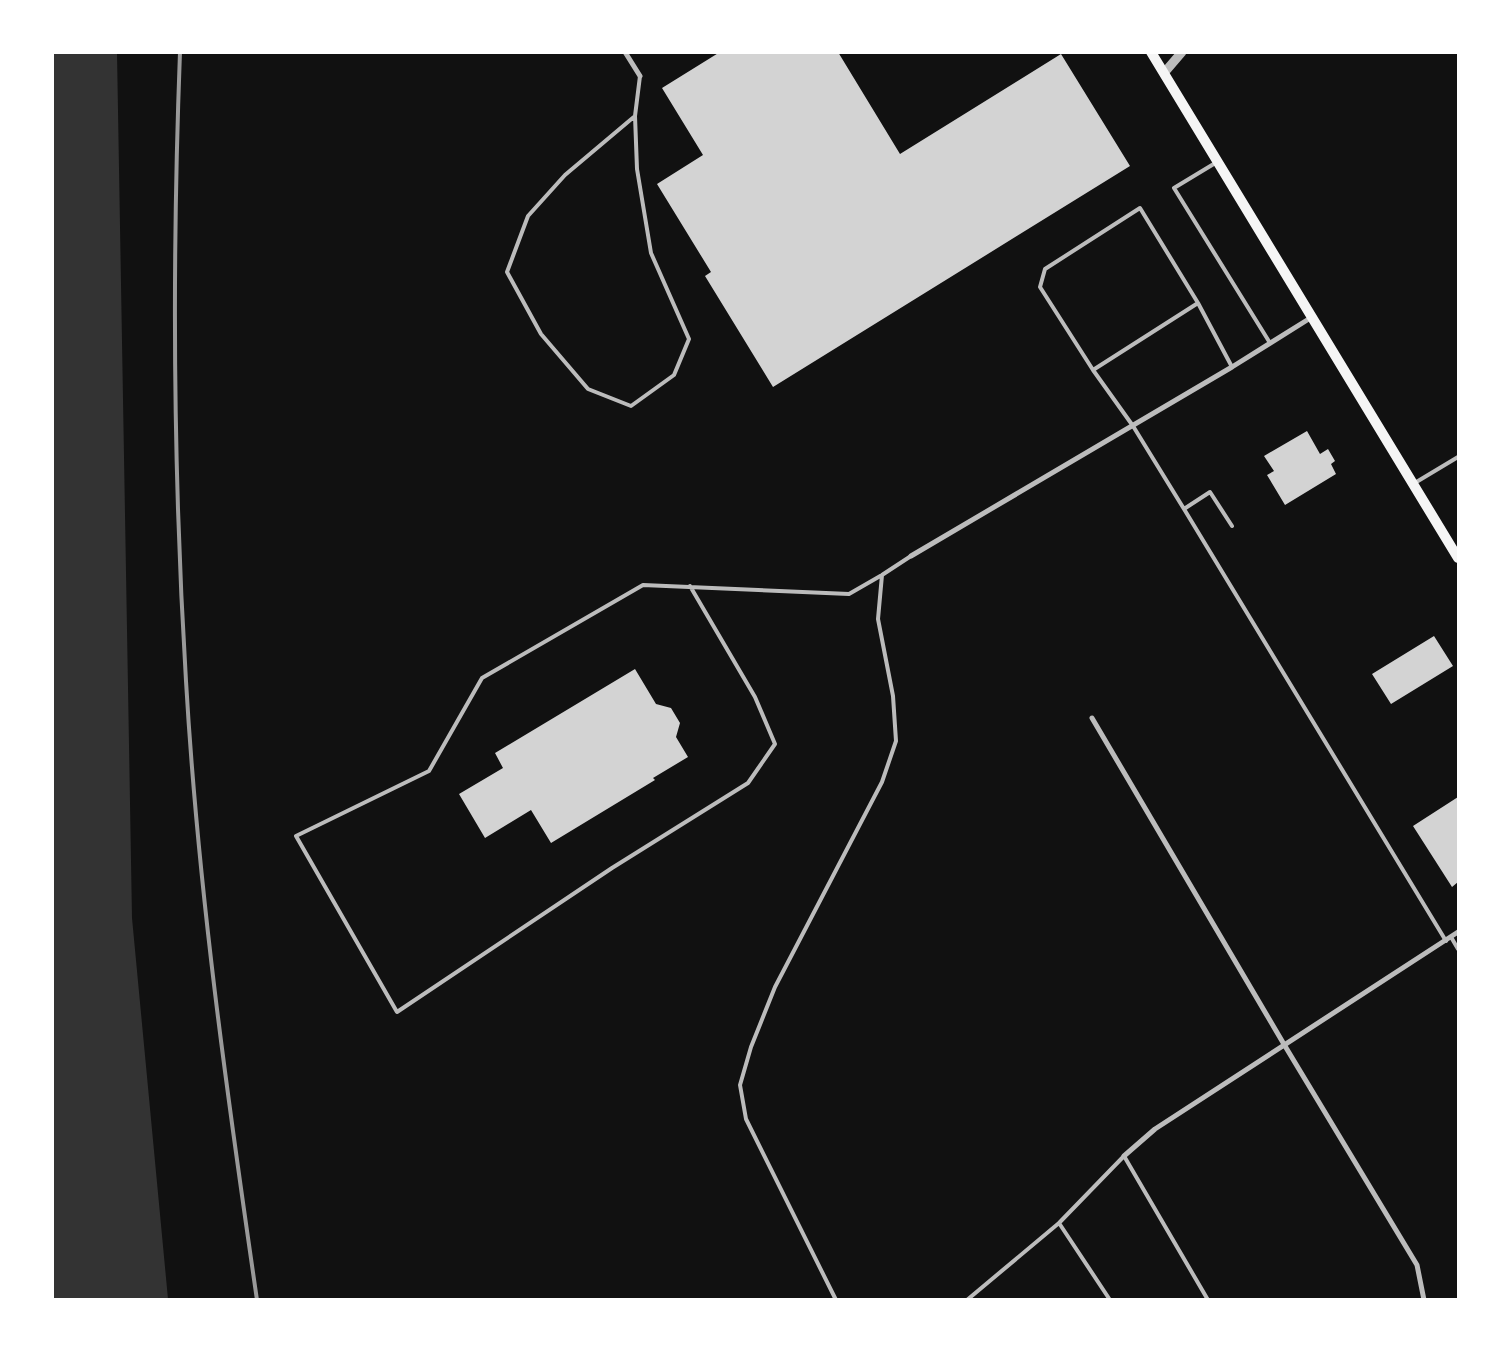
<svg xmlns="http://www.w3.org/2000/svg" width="1511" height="1352" font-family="'DejaVu Sans',sans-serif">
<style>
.water{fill:#333}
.building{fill:#d3d3d3}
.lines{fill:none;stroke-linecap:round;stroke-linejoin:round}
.service{stroke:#bcbcbc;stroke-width:4}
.minor{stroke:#bcbcbc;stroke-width:5}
.tertiary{stroke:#bcbcbc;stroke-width:9}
.secondary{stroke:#f5f5f5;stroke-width:10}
.rail{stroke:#9a9a9a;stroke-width:4}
</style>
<rect width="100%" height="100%" fill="#111"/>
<!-- water -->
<path class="water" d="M52,53H117L132,918L168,1299H53Z"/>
<!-- building -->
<path class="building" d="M720,52H838L900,154L1061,54L1130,166L773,387L705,276L711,272L657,184L703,155L662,88Z
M1307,431L1320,454L1328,449L1335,461L1331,464L1336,474L1285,505L1267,475L1274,471L1264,456Z
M1434,636L1453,666L1391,704L1372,674Z
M635,669L656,704L671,708L680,723L676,737L688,757L653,778L655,780L551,843L531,810L485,838L459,794L503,768L495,753Z
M1458,797V882L1452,887L1413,826Z"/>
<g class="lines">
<!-- service -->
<path class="service" d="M635,116L565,175L528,216L507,272L541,334L588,389L631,406L674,375L689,339L651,253L637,169L635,116L640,76
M1217,162L1174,188L1270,343
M1140,208L1198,303L1093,370L1040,287L1045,269Z
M1198,303L1232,367
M1093,370L1133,426L1184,509L1446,941
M1413,484L1458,457
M1184,509L1210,492L1232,526
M690,586L755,697L775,744L748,783L612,868L397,1012L296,836L429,771L482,678L643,585L849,594L882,575L911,556
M1451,937L1458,949
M1059,1223L1110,1300
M836,1300L746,1119L740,1085L751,1047L775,987L882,782L896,741L893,696L878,619L882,575
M967,1300L1059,1223L1124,1156L1208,1300"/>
<!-- minor -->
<path class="minor" d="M625,52L640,76
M911,556L1232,367L1312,317
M1092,718L1285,1046L1417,1265L1424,1300
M1124,1156L1155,1129L1458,932"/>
<!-- tertiary -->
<path class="tertiary" d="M1164,73L1182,52"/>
<!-- secondary -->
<path class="secondary" d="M1151,52L1458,558"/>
<!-- rail -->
<path class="rail" d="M180,52C172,262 173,471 186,681C198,888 227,1094 257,1300"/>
</g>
<!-- border -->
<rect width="1511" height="1352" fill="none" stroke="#ffffff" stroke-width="108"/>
</svg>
